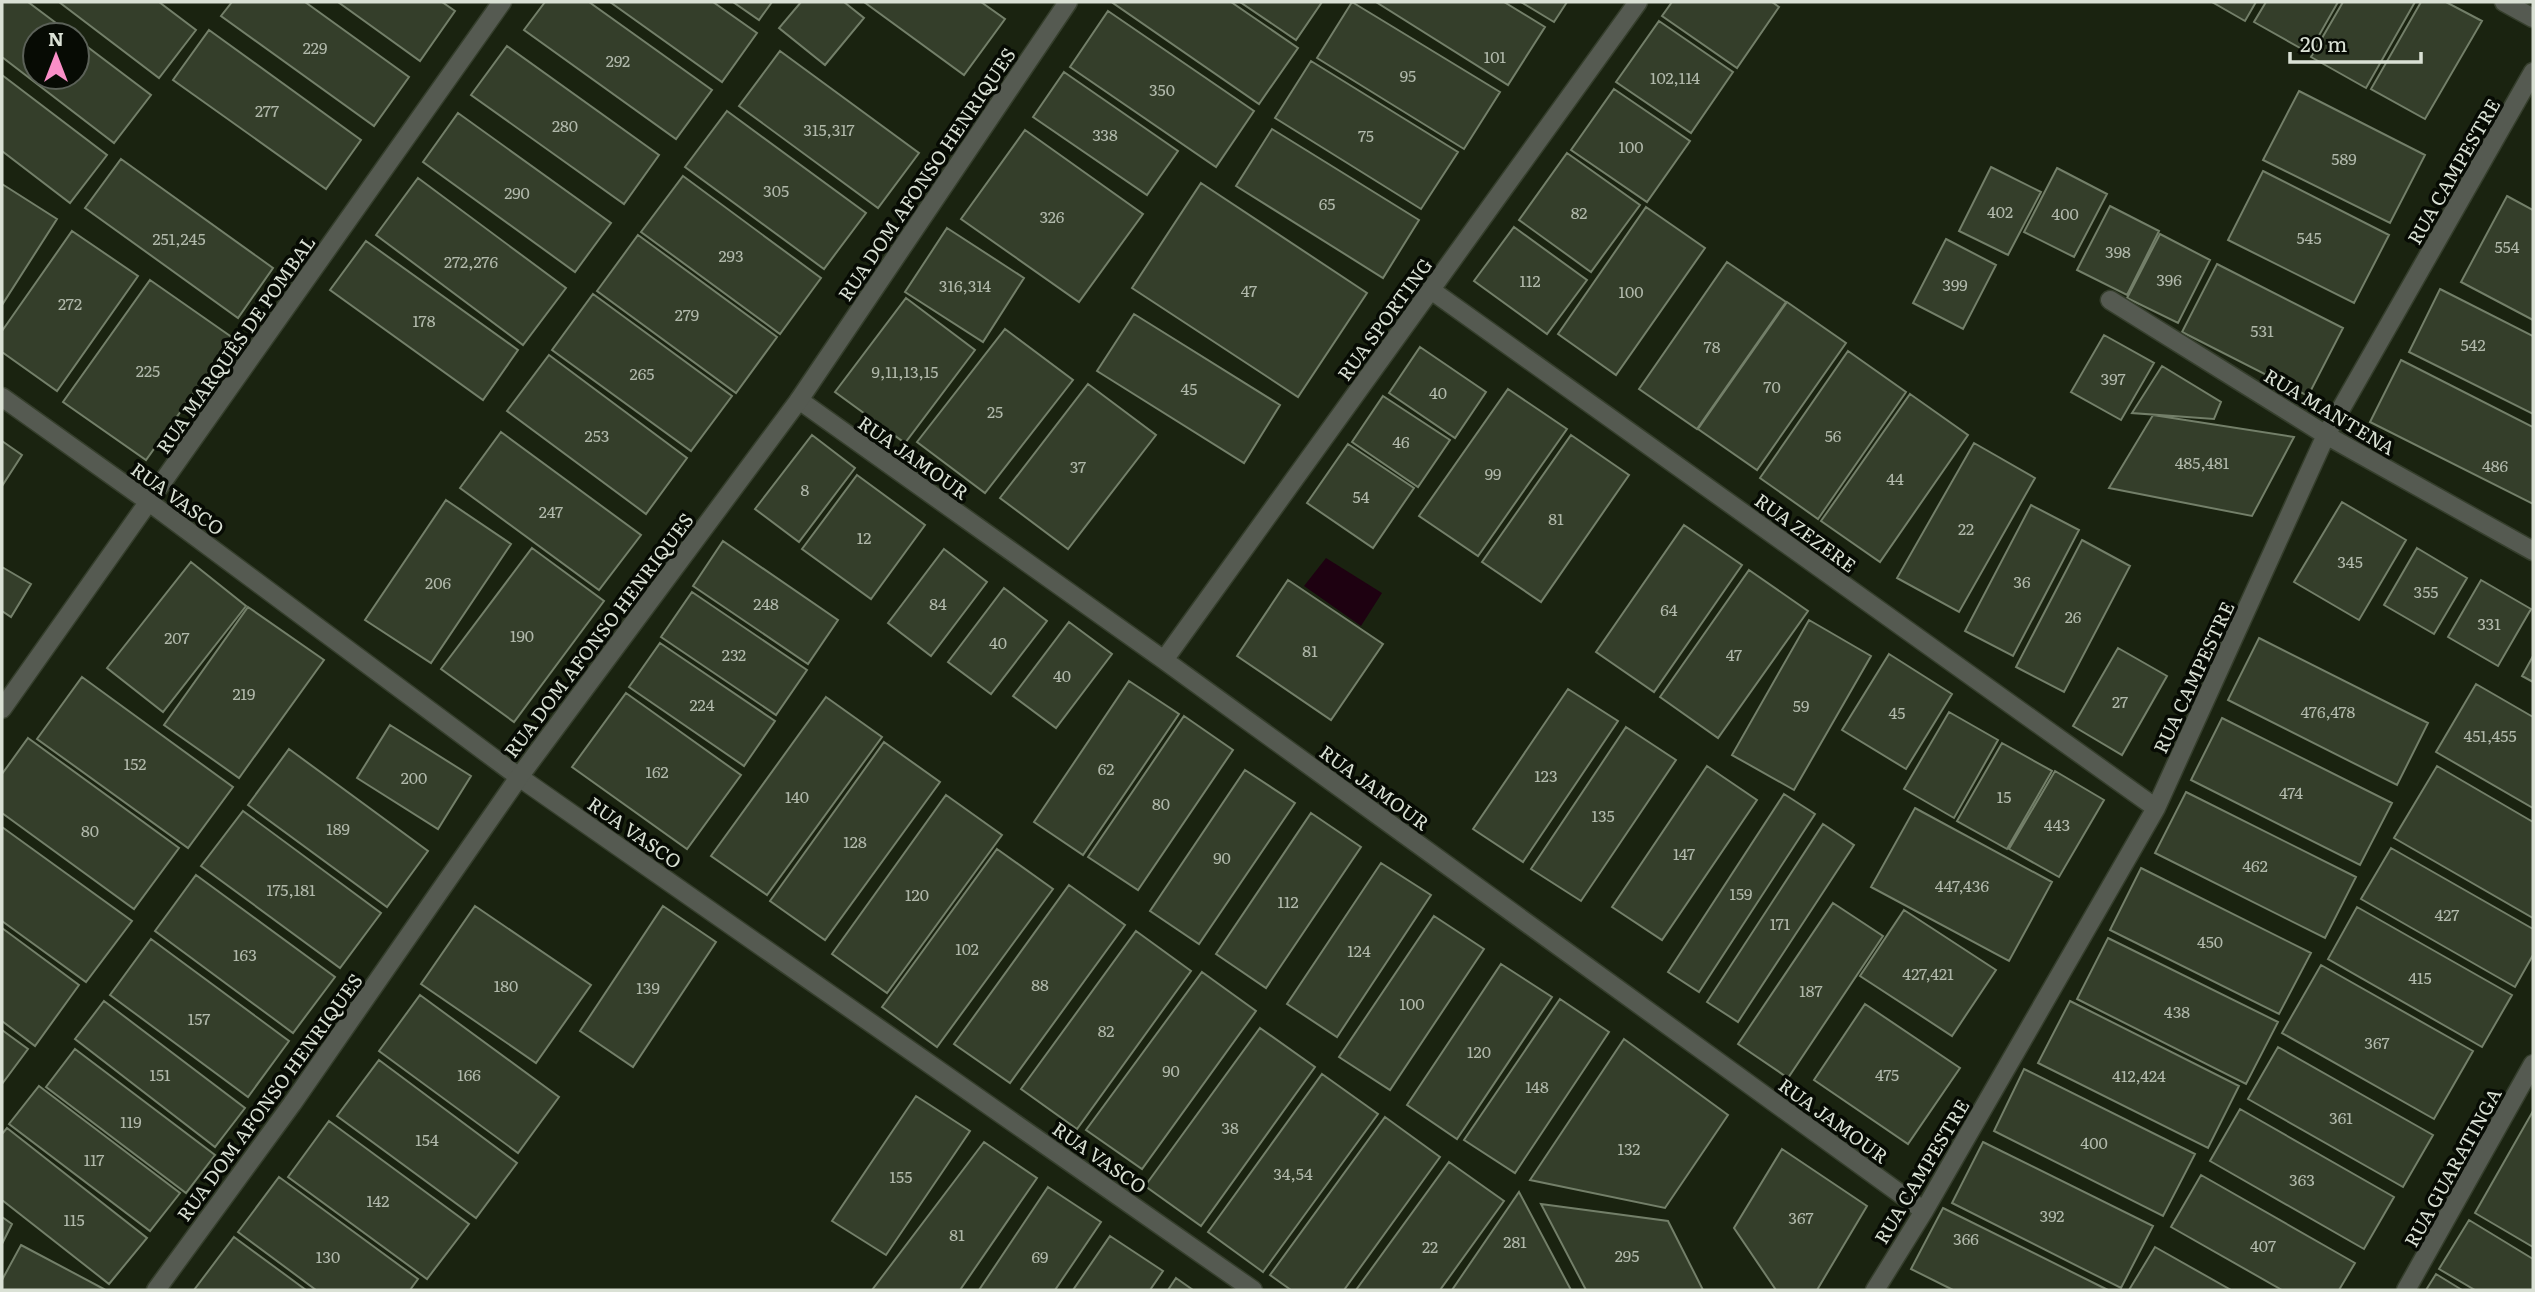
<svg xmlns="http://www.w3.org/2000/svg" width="2535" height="1292" font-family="Literata,serif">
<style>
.water{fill:#1e0111}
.building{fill:#343e2a;stroke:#737f69;stroke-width:2}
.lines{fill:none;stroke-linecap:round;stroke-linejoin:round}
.minor-casing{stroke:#353e2c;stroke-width:21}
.tertiary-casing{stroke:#353e2c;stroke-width:21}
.minor{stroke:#555a51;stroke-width:18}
.tertiary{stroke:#555a51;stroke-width:18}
.labels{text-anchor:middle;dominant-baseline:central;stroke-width:7;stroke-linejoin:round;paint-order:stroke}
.number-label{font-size:16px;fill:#b0b8aa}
.street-label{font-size:19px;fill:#dae1d5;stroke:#070b04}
</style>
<rect width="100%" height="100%" fill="#1a2310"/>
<!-- water -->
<path class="water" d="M1326,558L1382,593L1361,626L1304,586Z"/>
<!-- building -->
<path class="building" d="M2,2H28L72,35H35V77H77V39L151,95L114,143L2,57Z
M59,2H159L196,30L159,78Z
M232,2H305L409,77L374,126L221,16Z
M338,2H442L455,11L420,61Z
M545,2H589L712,90L676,139L524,30Z
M610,2H713L757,33L722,82Z
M733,2H772L759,20Z
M801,2H844L864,18L825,65L779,28Z
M864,2H981L1005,19L964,75Z
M1114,2H1231L1298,48L1259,104L1113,3Z
M1240,2H1322L1296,40Z
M1352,2L1500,92L1464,149L1317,58Z
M1376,2H1504L1545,27L1508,85Z
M1521,2H1567L1554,22Z
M1672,2H1772L1779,7L1737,68L1662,16Z
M2212,2H2256L2245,21Z
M2266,2H2338L2309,53L2254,22Z
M2343,2H2415L2366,88L2311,57Z
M2421,2H2446L2482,21L2425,119L2371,89Z
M1108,11L1254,111L1216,167L1070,67Z
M1659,21L1733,72L1691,133L1616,82Z
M209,30L361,140L326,189L173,80Z
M507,46L659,155L624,204L471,95Z
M780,51L919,153L878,208L739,106Z
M1311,61L1458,152L1421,209L1275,118Z
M1064,72L1178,151L1147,195L1033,117Z
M2,75L107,155L70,203L2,151Z
M1614,89L1690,141L1647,202L1571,150Z
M2299,91L2425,155L2390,223L2263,160Z
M727,111L866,213L824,269L685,167Z
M458,113L611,223L575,272L423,162Z
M1272,129L1419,220L1383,278L1236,186Z
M1025,130L1143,214L1079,302L961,219Z
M1567,153L1640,205L1591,272L1519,220Z
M121,159L273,268L238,318L85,208Z
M1991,167L2041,192L2008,255L1959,231Z
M2057,168L2107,194L2074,257L2024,232Z
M2263,171L2389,235L2354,303L2228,240Z
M683,176L821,278L780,334L641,232Z
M418,178L566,288L523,345L376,235Z
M1201,183L1367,293L1298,397L1132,288Z
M2,184L57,219L2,305Z
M2507,196L2533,210V320L2461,282Z
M2110,206L2159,231L2127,295L2077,270Z
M1646,207L1705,248L1616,375L1558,334Z
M1514,227L1587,280L1547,334L1474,281Z
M947,228L1024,278L983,342L905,292Z
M72,231L138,276L57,391L2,352V331Z
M2160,234L2210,260L2178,323L2127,298Z
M638,235L777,337L736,393L597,291Z
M1946,239L1996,265L1963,329L1913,303Z
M366,241L518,350L483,400L330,290Z
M1727,262L1786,302L1697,429L1639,389Z
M2217,264L2343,328L2308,396L2182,332Z
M150,280L233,338L146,460L63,402Z
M2440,289L2533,336V414L2409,352Z
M593,294L732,396L691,451L552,350Z
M906,298L975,350L905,443L835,392Z
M1787,302L1846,343L1757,470L1698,429Z
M1134,314L1280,405L1244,463L1097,371Z
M1005,329L1073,380L985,493L917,442Z
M2104,335L2154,363L2121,420L2071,392Z
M1420,347L1486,392L1455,438L1389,393Z
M1848,351L1906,392L1818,519L1760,478Z
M549,355L687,458L646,514L507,411Z
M2401,360L2533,427V504L2370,422Z
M2162,366L2221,402L2214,419L2132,413Z
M1088,384L1156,435L1068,549L1000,498Z
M1508,389L1567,429L1478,556L1419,516Z
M1910,394L1968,435L1880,562L1821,521Z
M1383,396L1450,440L1418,487L1352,442Z
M2153,415L2294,437L2252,516L2109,488Z
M501,432L641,535L599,590L460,488Z
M812,435L855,468L799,542L755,509Z
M1571,435L1629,475L1541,602L1482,562Z
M2,441L22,455L2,486Z
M1974,443L2035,478L1959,612L1897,578Z
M1348,444L1414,488L1373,548L1307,503Z
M857,475L925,525L871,599L802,549Z
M446,500L511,544L431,663L365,620Z
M2342,502L2406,540L2359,620L2294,582Z
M2031,505L2079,530L2013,656L1965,631Z
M1684,525L1742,565L1654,692L1596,652Z
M2082,540L2130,566L2064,692L2016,667Z
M723,541L838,620L808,664L693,586Z
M532,548L604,601L514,722L441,669Z
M2417,548L2467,578L2434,634L2384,605Z
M944,549L987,582L931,656L888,623Z
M191,562L246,606L163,712L107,668Z
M2,567L31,584L11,617L2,611Z
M1749,570L1808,611L1718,738L1660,697Z
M1288,580L1383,644L1331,720L1237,656Z
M2481,580L2531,609L2498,666L2448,637Z
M1004,588L1047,621L991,694L948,662Z
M692,592L807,670L776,715L661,637Z
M248,607L324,660L239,778L164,725Z
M1809,620L1871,656L1794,790L1732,755Z
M1069,622L1112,654L1056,728L1013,696Z
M2259,638L2428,723L2397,785L2228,700Z
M660,643L775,721L744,766L629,687Z
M2118,648L2167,676L2122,755L2073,726Z
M1889,654L1952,694L1906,769L1842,730Z
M2533,656V682L2522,676Z
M82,677L233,787L188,848L37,739Z
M1129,681L1179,714L1083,855L1034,822Z
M2476,684L2533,717V808L2436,752Z
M1568,689L1618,721L1523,862L1473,829Z
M626,693L741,775L687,849L572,767Z
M826,697L882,737L767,895L711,856Z
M1949,712L1998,740L1954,818L1904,789Z
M1184,716L1233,750L1138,890L1088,857Z
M2222,718L2392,803L2360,865L2191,780Z
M390,725L471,776L438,829L357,778Z
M1626,727L1676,760L1581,901L1531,869Z
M28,738L179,848L134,909L2,813V774Z
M884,742L940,782L825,940L770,901Z
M2002,743L2052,771L2007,849L1957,821Z
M289,749L428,851L387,907L248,805Z
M1707,766L1757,800L1662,940L1612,907Z
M2437,766L2533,822V918L2394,838Z
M1245,770L1295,803L1199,944L1150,911Z
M2055,771L2104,800L2059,877L2009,849Z
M2186,792L2356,877L2325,938L2155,853Z
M1784,794L1815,814L1699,992L1668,972Z
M946,795L1002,835L887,993L832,954Z
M1915,808L2052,882L2009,961L1871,887Z
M243,811L381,913L340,968L201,866Z
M1311,813L1361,847L1266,988L1216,954Z
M1823,824L1854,845L1738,1022L1707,1002Z
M2,827L132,921L86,982L2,921Z
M2391,848L2533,929V955L2515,987L2361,899Z
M997,849L1053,889L937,1047L882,1007Z
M1381,863L1431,895L1337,1037L1287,1004Z
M2141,868L2311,953L2279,1014L2110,930Z
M196,875L335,977L293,1033L155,931Z
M1069,885L1125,925L1010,1083L954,1044Z
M1833,903L1883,936L1788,1078L1738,1044Z
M475,906L591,985L536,1063L421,984Z
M663,906L716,942L633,1067L580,1031Z
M2357,907L2512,995L2482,1047L2328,959Z
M1904,910L1996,970L1952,1036L1860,976Z
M1434,916L1484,949L1390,1090L1339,1057Z
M2,928L79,985L35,1046L2,1021Z
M1136,931L1191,971L1077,1129L1021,1089Z
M2108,938L2278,1022L2246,1084L2077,999Z
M151,939L289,1041L248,1097L110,995Z
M1501,964L1552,997L1457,1139L1407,1105Z
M2321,965L2473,1051L2434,1119L2282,1033Z
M1202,972L1256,1011L1142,1169L1086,1130Z
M420,995L559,1097L518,1153L379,1051Z
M1560,999L1609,1032L1515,1173L1464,1140Z
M104,1001L245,1108L215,1147L75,1039Z
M2070,1001L2239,1086L2208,1148L2038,1063Z
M1865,1004L1960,1068L1908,1144L1814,1080Z
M1260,1028L1315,1067L1201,1226L1145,1186Z
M2,1030L28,1049L2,1084Z
M1624,1039L1728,1115L1665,1208L1530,1180Z
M2278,1047L2433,1135L2403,1187L2248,1099Z
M75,1049L215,1155L186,1193L46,1087Z
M379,1060L517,1163L476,1218L337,1116Z
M2024,1069L2195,1154L2163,1216L1994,1131Z
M1322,1074L1378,1114L1263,1272L1208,1232Z
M39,1086L180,1193L150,1231L9,1124Z
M916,1096L970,1131L886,1255L832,1221Z
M2240,1109L2394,1197L2364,1249L2210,1161Z
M2533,1111V1247L2475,1213Z
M1385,1117L1440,1157L1344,1290H1291L1270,1275Z
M329,1121L469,1224L427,1279L288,1177Z
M7,1128L147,1238L109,1284L2,1200V1134Z
M984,1142L1037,1178L960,1290H872Z
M1983,1142L2153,1226L2121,1288L1952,1203Z
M1782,1149L1867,1206L1817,1290H1776L1734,1228Z
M1449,1162L1504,1201L1440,1290H1356Z
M2201,1175L2355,1263L2339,1290H2282L2171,1227Z
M279,1177L418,1279L410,1290H316L238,1232Z
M1048,1187L1101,1222L1055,1290H979Z
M1519,1192L1571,1290H1452Z
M1541,1204L1668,1221L1703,1290H1586Z
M1943,1208L2108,1290H1953L1911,1269Z
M2,1217L12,1224L2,1244Z
M2469,1220L2533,1259V1290H2475L2439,1269Z
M1110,1236L1163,1271L1150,1290H1073Z
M234,1237L306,1290H194Z
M21,1245L104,1289L103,1290H2V1280Z
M2155,1247L2231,1290H2129Z
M2436,1274L2462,1290H2426Z
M1176,1278L1193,1290H1168Z"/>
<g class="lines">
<!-- minor casing -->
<g class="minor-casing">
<path id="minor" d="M2504,2L2533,18
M1431,290L2156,808
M2110,300L2326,435L2533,551
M2,397L149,502L519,777L1253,1290
M799,400L1164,660L1924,1211
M1164,660L1638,2
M2,709L502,2
M1875,1290L1924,1211L2156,808L2326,435L2533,72
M2406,1290L2533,1064"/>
</g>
<!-- tertiary casing -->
<g class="tertiary-casing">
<path id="tertiary" d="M156,1290L292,1104L519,777L799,400L1068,2"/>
</g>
<!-- minor -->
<use href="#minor" class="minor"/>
<!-- tertiary -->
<use href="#tertiary" class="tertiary"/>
</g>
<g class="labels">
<!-- number labels -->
<g class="number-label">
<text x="315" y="47">229</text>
<text x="1495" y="56">101</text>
<text x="618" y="60">292</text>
<text x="1408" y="75">95</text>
<text x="1675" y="77">102,114</text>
<text x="1162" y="89">350</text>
<text x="267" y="110">277</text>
<text x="565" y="125">280</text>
<text x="829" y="129">315,317</text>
<text x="1105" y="134">338</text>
<text x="1366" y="135">75</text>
<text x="1631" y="146">100</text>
<text x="2344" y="158">589</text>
<text x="776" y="190">305</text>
<text x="517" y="192">290</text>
<text x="1327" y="203">65</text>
<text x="2000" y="211">402</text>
<text x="1579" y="212">82</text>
<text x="2065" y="213">400</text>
<text x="1052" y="216">326</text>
<text x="2309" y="237">545</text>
<text x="179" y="238">251,245</text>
<text x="2507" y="246">554</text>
<text x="2118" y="251">398</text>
<text x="731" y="255">293</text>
<text x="471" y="261">272,276</text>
<text x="2169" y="279">396</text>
<text x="1530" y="280">112</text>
<text x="1955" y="284">399</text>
<text x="965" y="285">316,314</text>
<text x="1249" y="290">47</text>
<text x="1631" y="291">100</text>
<text x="70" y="303">272</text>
<text x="687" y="314">279</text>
<text x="424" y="320">178</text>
<text x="2262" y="330">531</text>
<text x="2473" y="344">542</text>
<text x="1712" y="346">78</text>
<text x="148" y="370">225</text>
<text x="905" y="371">9,11,13,15</text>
<text x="642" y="373">265</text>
<text x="2113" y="378">397</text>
<text x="1772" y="386">70</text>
<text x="1189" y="388">45</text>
<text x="1438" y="392">40</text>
<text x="995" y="411">25</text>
<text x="597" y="435">253</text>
<text x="1833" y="435">56</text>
<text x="1401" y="441">46</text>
<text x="2202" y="462">485,481</text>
<text x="2495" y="465">486</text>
<text x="1078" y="466">37</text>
<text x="1493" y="473">99</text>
<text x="1895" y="478">44</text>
<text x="805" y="489">8</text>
<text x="1361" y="496">54</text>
<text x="551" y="511">247</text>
<text x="1556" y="518">81</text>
<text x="1966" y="528">22</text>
<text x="864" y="537">12</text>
<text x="2350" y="561">345</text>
<text x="2022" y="581">36</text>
<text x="438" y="582">206</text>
<text x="2426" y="591">355</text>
<text x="766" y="603">248</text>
<text x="938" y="603">84</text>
<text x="1669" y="609">64</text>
<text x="2073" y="616">26</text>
<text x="2489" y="623">331</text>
<text x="522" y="635">190</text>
<text x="177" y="637">207</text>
<text x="998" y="642">40</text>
<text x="1310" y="650">81</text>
<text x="734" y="654">232</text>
<text x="1734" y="654">47</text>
<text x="1062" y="675">40</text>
<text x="244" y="693">219</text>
<text x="2120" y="701">27</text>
<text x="702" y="704">224</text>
<text x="1801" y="705">59</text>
<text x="2328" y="711">476,478</text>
<text x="1897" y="712">45</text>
<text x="2490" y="735">451,455</text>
<text x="135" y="763">152</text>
<text x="1106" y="768">62</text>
<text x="657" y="771">162</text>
<text x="1546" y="775">123</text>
<text x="414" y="777">200</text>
<text x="2291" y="792">474</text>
<text x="797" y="796">140</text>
<text x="2004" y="796">15</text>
<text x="1161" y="803">80</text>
<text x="1603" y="815">135</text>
<text x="2057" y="824">443</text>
<text x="338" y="828">189</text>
<text x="90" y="830">80</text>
<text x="855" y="841">128</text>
<text x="1684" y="853">147</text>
<text x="1222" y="857">90</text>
<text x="2255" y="865">462</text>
<text x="1962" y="885">447,436</text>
<text x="291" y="889">175,181</text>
<text x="1741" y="893">159</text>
<text x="917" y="894">120</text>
<text x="1288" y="901">112</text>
<text x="2447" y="914">427</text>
<text x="1780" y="923">171</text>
<text x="2210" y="941">450</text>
<text x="967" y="948">102</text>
<text x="1359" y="950">124</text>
<text x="245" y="954">163</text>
<text x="1928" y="973">427,421</text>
<text x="2420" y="977">415</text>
<text x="1040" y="984">88</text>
<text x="506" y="985">180</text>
<text x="648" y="987">139</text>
<text x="1811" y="990">187</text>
<text x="1412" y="1003">100</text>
<text x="2177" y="1011">438</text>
<text x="199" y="1018">157</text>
<text x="1106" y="1030">82</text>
<text x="2377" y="1042">367</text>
<text x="1479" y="1051">120</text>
<text x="1171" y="1070">90</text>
<text x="160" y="1074">151</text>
<text x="469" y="1074">166</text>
<text x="1887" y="1074">475</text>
<text x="2139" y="1075">412,424</text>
<text x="1537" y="1086">148</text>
<text x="2341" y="1117">361</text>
<text x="131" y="1121">119</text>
<text x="1230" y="1127">38</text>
<text x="427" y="1139">154</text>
<text x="2094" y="1142">400</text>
<text x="1629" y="1148">132</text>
<text x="94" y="1159">117</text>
<text x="1293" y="1173">34,54</text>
<text x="901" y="1176">155</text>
<text x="2302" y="1179">363</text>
<text x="378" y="1200">142</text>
<text x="2052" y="1215">392</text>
<text x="1801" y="1217">367</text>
<text x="74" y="1219">115</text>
<text x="957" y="1234">81</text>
<text x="1966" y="1238">366</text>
<text x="1515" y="1241">281</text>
<text x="2263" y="1245">407</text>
<text x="1430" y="1246">22</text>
<text x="1627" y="1255">295</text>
<text x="328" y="1256">130</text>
<text x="1040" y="1256">69</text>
</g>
<!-- street labels -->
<g class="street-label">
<text transform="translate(2453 171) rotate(-60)">RUA CAMPESTRE</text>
<text transform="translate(926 174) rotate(-56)">RUA DOM AFONSO HENRIQUES</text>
<text transform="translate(1384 319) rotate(-54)">RUA SPORTING</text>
<text transform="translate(235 344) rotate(-55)">RUA MARQUÊS DE POMBAL</text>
<text transform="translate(2330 411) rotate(31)">RUA MANTENA</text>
<text transform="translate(914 457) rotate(35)">RUA JAMOUR</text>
<text transform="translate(178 498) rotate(36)">RUA VASCO</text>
<text transform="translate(1806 532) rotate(36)">RUA ZEZERE</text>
<text transform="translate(598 635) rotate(-53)">RUA DOM AFONSO HENRIQUES</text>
<text transform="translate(2193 677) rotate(-65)">RUA CAMPESTRE</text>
<text transform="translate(1375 787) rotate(36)">RUA JAMOUR</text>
<text transform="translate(635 832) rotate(35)">RUA VASCO</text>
<text transform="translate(269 1097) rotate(-54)">RUA DOM AFONSO HENRIQUES</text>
<text transform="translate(1834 1120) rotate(36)">RUA JAMOUR</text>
<text transform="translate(1100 1157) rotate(35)">RUA VASCO</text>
<text transform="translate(2452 1167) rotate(-61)">RUA GUARATINGA</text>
<text transform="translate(1921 1171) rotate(-59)">RUA CAMPESTRE</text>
</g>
</g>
<!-- border -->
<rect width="2535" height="1292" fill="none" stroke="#dae1d5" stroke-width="7"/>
<!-- north arrow -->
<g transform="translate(56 56)"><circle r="33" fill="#070b04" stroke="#5b6158" stroke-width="2"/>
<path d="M0-5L12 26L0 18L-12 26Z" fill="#fa8fc8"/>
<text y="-10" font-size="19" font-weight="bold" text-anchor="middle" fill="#dae1d5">N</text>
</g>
<!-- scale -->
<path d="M2290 52v10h131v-10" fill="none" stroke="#dae1d5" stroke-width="3.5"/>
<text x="2300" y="52" font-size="21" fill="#dae1d5" stroke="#070b04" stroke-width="5" paint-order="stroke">20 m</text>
</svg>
